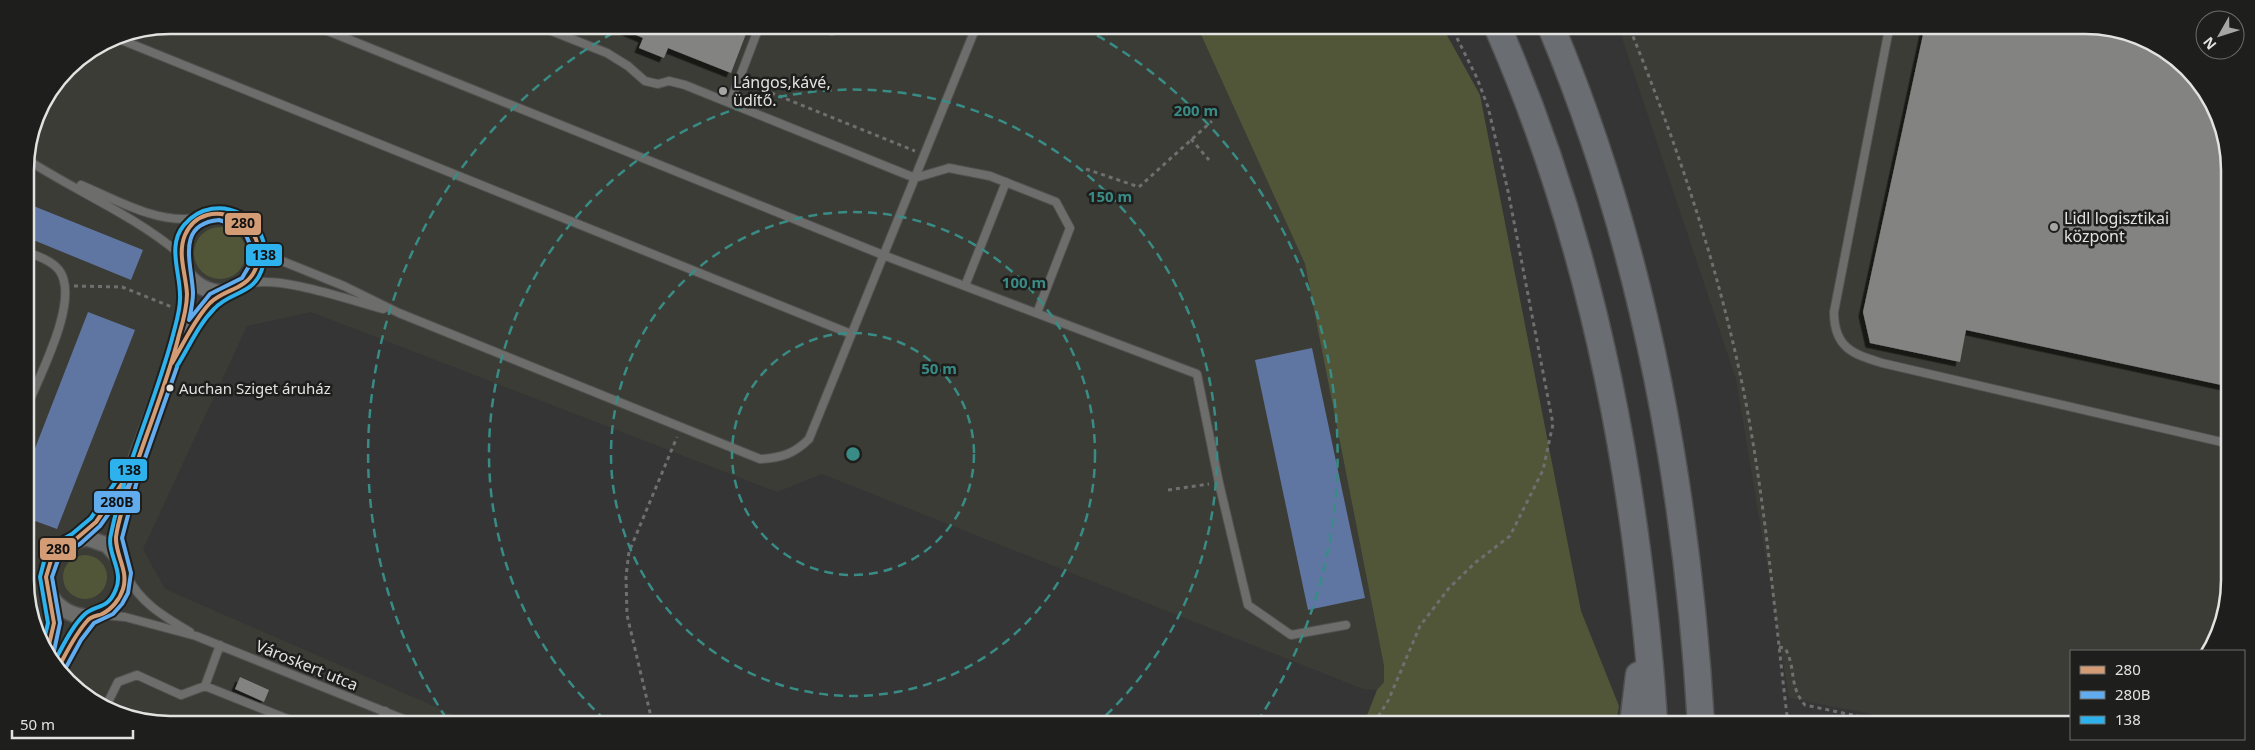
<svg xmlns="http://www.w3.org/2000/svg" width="2255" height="750" font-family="'Noto Sans',sans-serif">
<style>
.built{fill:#3b3c35}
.green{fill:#525639}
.water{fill:#6076a2}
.building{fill:#838382;filter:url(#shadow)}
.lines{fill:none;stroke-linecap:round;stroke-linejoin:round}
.service-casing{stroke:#515151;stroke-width:10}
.minor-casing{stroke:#515151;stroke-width:18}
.trunk-casing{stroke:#515151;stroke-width:29}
.path{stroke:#6f6f6f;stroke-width:3;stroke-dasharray:4 4;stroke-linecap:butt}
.service{stroke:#6d6d6c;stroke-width:8}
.minor{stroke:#6d6d6c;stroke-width:15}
.trunk{stroke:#6a6d72;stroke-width:26}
.bus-1-casing{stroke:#1e1e1d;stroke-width:8}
.bus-2-casing{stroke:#1e1e1d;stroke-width:8}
.bus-3-casing{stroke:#1e1e1d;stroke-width:8}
.bus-1{stroke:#d39c74;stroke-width:4}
.bus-2{stroke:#60acee;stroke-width:4}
.bus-3{stroke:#2db2ed;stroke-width:4}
.ring{fill:none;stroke:#398c85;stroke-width:2.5;stroke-dasharray:9 6}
.poi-dot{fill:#a5a6a5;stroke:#1e1e1d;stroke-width:2}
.bus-dot{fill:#e2e3e1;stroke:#1e1e1d;stroke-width:2}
.labels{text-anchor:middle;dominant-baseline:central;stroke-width:5;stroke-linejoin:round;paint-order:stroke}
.bus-label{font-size:15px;fill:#e2e3e1;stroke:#1e1e1d;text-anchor:start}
.poi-label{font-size:16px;fill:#e2e3e1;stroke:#1e1e1d;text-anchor:start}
.street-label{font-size:16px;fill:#e2e3e1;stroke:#1e1e1d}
.rim{fill:none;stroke:#e2e3e1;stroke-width:2.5}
.centre{fill:#398c85;stroke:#1e1e1d;stroke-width:2.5}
.ring-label{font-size:15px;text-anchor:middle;font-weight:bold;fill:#398c85;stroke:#1e1e1d;stroke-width:5;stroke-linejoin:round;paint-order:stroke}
.line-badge{stroke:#1e1e1d;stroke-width:2}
.pale-badge-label{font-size:14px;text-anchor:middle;font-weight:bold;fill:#111}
</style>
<defs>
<filter id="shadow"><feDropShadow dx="-4.5" dy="4.5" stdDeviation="0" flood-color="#0009"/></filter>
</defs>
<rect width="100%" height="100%" fill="#353535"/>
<!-- built -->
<path class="built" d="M170,25L1198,28L1305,264L1384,666V682L1377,690L1363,689L822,474L777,492L311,312L247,326L143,549L165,589L468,721L132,720L61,676L28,608L25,161L36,114L68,67L115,36Z
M1619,29L2123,30L2194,74L2227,142L2225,618L2210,651H2071V725L1922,724L1789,698L1736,379Z"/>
<!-- green -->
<path class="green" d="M1198,28H1443L1480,95L1581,611L1619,706L1616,724L1364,723L1377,690L1384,682V666L1305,264Z
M194 253a26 26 0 1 1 52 0a26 26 0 1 1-52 0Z
M63 577a22 22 0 1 1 44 0a22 22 0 1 1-44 0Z"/>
<!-- water -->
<path class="water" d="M26,203L143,250L131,280L26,237Z
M88,312L135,330L57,529L27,518V469Z
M1312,348L1365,598L1308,610L1255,360Z"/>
<!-- building -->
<path class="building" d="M615,26H749L731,73L668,48L664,58L639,48L643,38Z
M1924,30H2095L2137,39L2194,74L2227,142L2226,386L1966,330L1960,362L1870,343L1863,312Z
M240,677L269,690L264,702L235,689Z"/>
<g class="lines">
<!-- service casing -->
<g class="service-casing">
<path id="service" d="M313,25L883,255L1197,374L1219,483L1248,605L1291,635L1346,625
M539,26L607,53L628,66L645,81L658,84L669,81L685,85L915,178L949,168L990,176L1056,202L1070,228L1037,313
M822,27L832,31L833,27
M1889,29L1834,312C1834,348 1853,354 1882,363L2226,443
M114,37L851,334
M730,103L759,27
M26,159C77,192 134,215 180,254
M81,185C117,200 157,224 196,218
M260,244L282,261L344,286L399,313L760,459C781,458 794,454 809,439L976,27
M26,252C37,256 51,260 59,270C81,299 39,376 27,407
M248,284C280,275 349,300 383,309
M965,286L1006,182
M127,576C140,603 165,617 190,632
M104,615L125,617L196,636L408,721
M205,686L220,645
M107,704L118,682L137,675L181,695L205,686L290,720
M381,721L385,711"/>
</g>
<!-- minor casing -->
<g class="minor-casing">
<path id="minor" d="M184,271C195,285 205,291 223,293
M76,539L96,522L127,477
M51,597C67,619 100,626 117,601C131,581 119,566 117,547C116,539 117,531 119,524C124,504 129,482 135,462C150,419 168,378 179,333C182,323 186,311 187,300C189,279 175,258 184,237C200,201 259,211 259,252C259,290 229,283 210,303C194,320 184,343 172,363
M48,650L54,623L46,577L52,557L67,543L87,538L107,545L119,558
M58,668L69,647L90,617"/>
</g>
<!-- trunk casing -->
<g class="trunk-casing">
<path id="trunk" d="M1498,28C1572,197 1615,376 1638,558C1645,613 1651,668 1654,724
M1552,29C1644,249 1687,487 1701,724
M1633,724L1639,675"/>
</g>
<!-- path -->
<path class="path" d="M1630,29C1679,149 1721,275 1746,403C1766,509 1775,617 1788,724
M749,84L915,151
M1191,139L1209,160
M1086,169L1139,187L1212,121
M74,286L122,287L172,307
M1168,490L1209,484
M1779,647L1785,648C1797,670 1788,685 1805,705L1895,724
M652,721L627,615L626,576L629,552L677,437
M1374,723L1388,701L1420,626L1449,588L1476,562L1510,536L1543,470L1553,424L1508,191L1488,107L1477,78L1452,28"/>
<!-- service -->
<use href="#service" class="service"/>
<!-- minor -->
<use href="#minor" class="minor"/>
<!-- trunk -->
<use href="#trunk" class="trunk"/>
<!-- bus-1 casing -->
<g class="bus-1-casing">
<path id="bus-1" d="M48,649L54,623L46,577L52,557L58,549L76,539L96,522L128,475
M58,668C67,652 75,634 88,620C92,616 97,616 102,614C112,609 120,599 123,589C129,570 115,555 116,537C118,521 124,505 128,490C144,438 166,388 179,335C183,322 187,308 187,294C186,274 177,254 185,235C205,190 276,224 255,270C246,290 224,289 210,303C194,320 184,343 172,363"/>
</g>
<!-- bus-2 casing -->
<g class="bus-2-casing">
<path id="bus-2" d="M219,220L235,225L245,233L252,249V261L242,278L210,294L189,320C191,311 193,302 193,293C192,264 175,224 219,220Z
M54,651L60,623L52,577L58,560L62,554L80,544L100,526L133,479
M64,671L81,640L94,623L113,614L122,604L128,593L131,573L122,538L137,481L177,367"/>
</g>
<!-- bus-3 casing -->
<g class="bus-3-casing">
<path id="bus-3" d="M44,640L48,623L40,577L46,554L54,544L72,534L91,518L123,471
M54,662C63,646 72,626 85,614C97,604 108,610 116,589C124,570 106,553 111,534C125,466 155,403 173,335C176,323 181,308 180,295C180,272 167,245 184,225C216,187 276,219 263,266C255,296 231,290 214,309C198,325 189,347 177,366"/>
</g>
<!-- bus-1 -->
<use href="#bus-1" class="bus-1"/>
<!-- bus-2 -->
<use href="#bus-2" class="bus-2"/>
<!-- bus-3 -->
<use href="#bus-3" class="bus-3"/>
</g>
<!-- distance rings -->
<g class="ring">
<circle cx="853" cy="454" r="121"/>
<circle cx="853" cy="454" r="242"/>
<path d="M605 720A364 364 0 1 1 1101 720"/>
<path d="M446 718A485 485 0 0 1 622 28M1084 28A485 485 0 0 1 1257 722"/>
</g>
<!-- markers -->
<g class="poi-dot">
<circle cx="723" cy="91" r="5"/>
<circle cx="2054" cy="227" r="5"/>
</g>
<circle class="bus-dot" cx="170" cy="388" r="4.5"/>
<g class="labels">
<!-- bus labels -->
<g class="bus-label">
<text x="179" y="388">Auchan Sziget áruház</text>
</g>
<!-- poi labels -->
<g class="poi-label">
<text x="733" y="82">Lángos,kávé,<tspan x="733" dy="18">üdítő.</tspan></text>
<text x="2064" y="218">Lidl logisztikai<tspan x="2064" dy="18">központ</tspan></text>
</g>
<!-- street labels -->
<g class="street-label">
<text transform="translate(307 665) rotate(22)">Városkert utca</text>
</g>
</g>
<!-- crop -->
<path d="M0 0H2255V750H0ZM170 34H2085A136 136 0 0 1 2221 170V580A136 136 0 0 1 2085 716H170A136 136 0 0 1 34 580V170A136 136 0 0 1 170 34Z" fill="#1e1e1d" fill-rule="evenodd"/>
<path class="rim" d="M170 34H2085A136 136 0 0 1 2221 170V580A136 136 0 0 1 2085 716H170A136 136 0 0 1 34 580V170A136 136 0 0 1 170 34Z"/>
<circle cx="853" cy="454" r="8" class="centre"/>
<g class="ring-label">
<text x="1196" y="116">200 m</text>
<text x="1110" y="202">150 m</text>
<text x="1024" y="288">100 m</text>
<text x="939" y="374">50 m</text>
</g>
<g class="line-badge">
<rect x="224" y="212" width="38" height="24" rx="5" fill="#d39c74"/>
<rect x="245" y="243" width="38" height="24" rx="5" fill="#2db2ed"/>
<rect x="109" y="458" width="39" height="24" rx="5" fill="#2db2ed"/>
<rect x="93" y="490" width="48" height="24" rx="5" fill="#60acee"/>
<rect x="39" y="537" width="38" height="24" rx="5" fill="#d39c74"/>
</g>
<g class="pale-badge-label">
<text x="243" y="228">280</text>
<text x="264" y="260">138</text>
<text x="129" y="475">138</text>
<text x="117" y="507">280B</text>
<text x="58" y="554">280</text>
</g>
<!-- legend -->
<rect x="2070" y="650" width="175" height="90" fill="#1e1e1d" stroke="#6c6d6b"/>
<rect x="2080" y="666" width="25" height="8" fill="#d39c74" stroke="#6c6d6b"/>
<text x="2115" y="675" font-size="15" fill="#e2e3e1">280</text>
<rect x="2080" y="691" width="25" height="8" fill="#60acee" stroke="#6c6d6b"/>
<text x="2115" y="700" font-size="15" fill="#e2e3e1">280B</text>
<rect x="2080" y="716" width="25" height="8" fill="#2db2ed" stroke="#6c6d6b"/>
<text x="2115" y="725" font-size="15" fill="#e2e3e1">138</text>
<!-- north arrow -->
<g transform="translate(2220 35) rotate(231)"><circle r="24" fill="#1e1e1d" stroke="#6c6d6b"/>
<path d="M0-4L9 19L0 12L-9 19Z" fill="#a5a6a5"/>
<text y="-8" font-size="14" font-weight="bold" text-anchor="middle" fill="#e2e3e1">N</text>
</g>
<!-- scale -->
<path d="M12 730v8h121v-8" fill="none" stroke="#e2e3e1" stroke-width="2.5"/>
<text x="20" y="730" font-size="15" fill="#e2e3e1" stroke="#1e1e1d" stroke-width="4" paint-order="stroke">50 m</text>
</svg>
